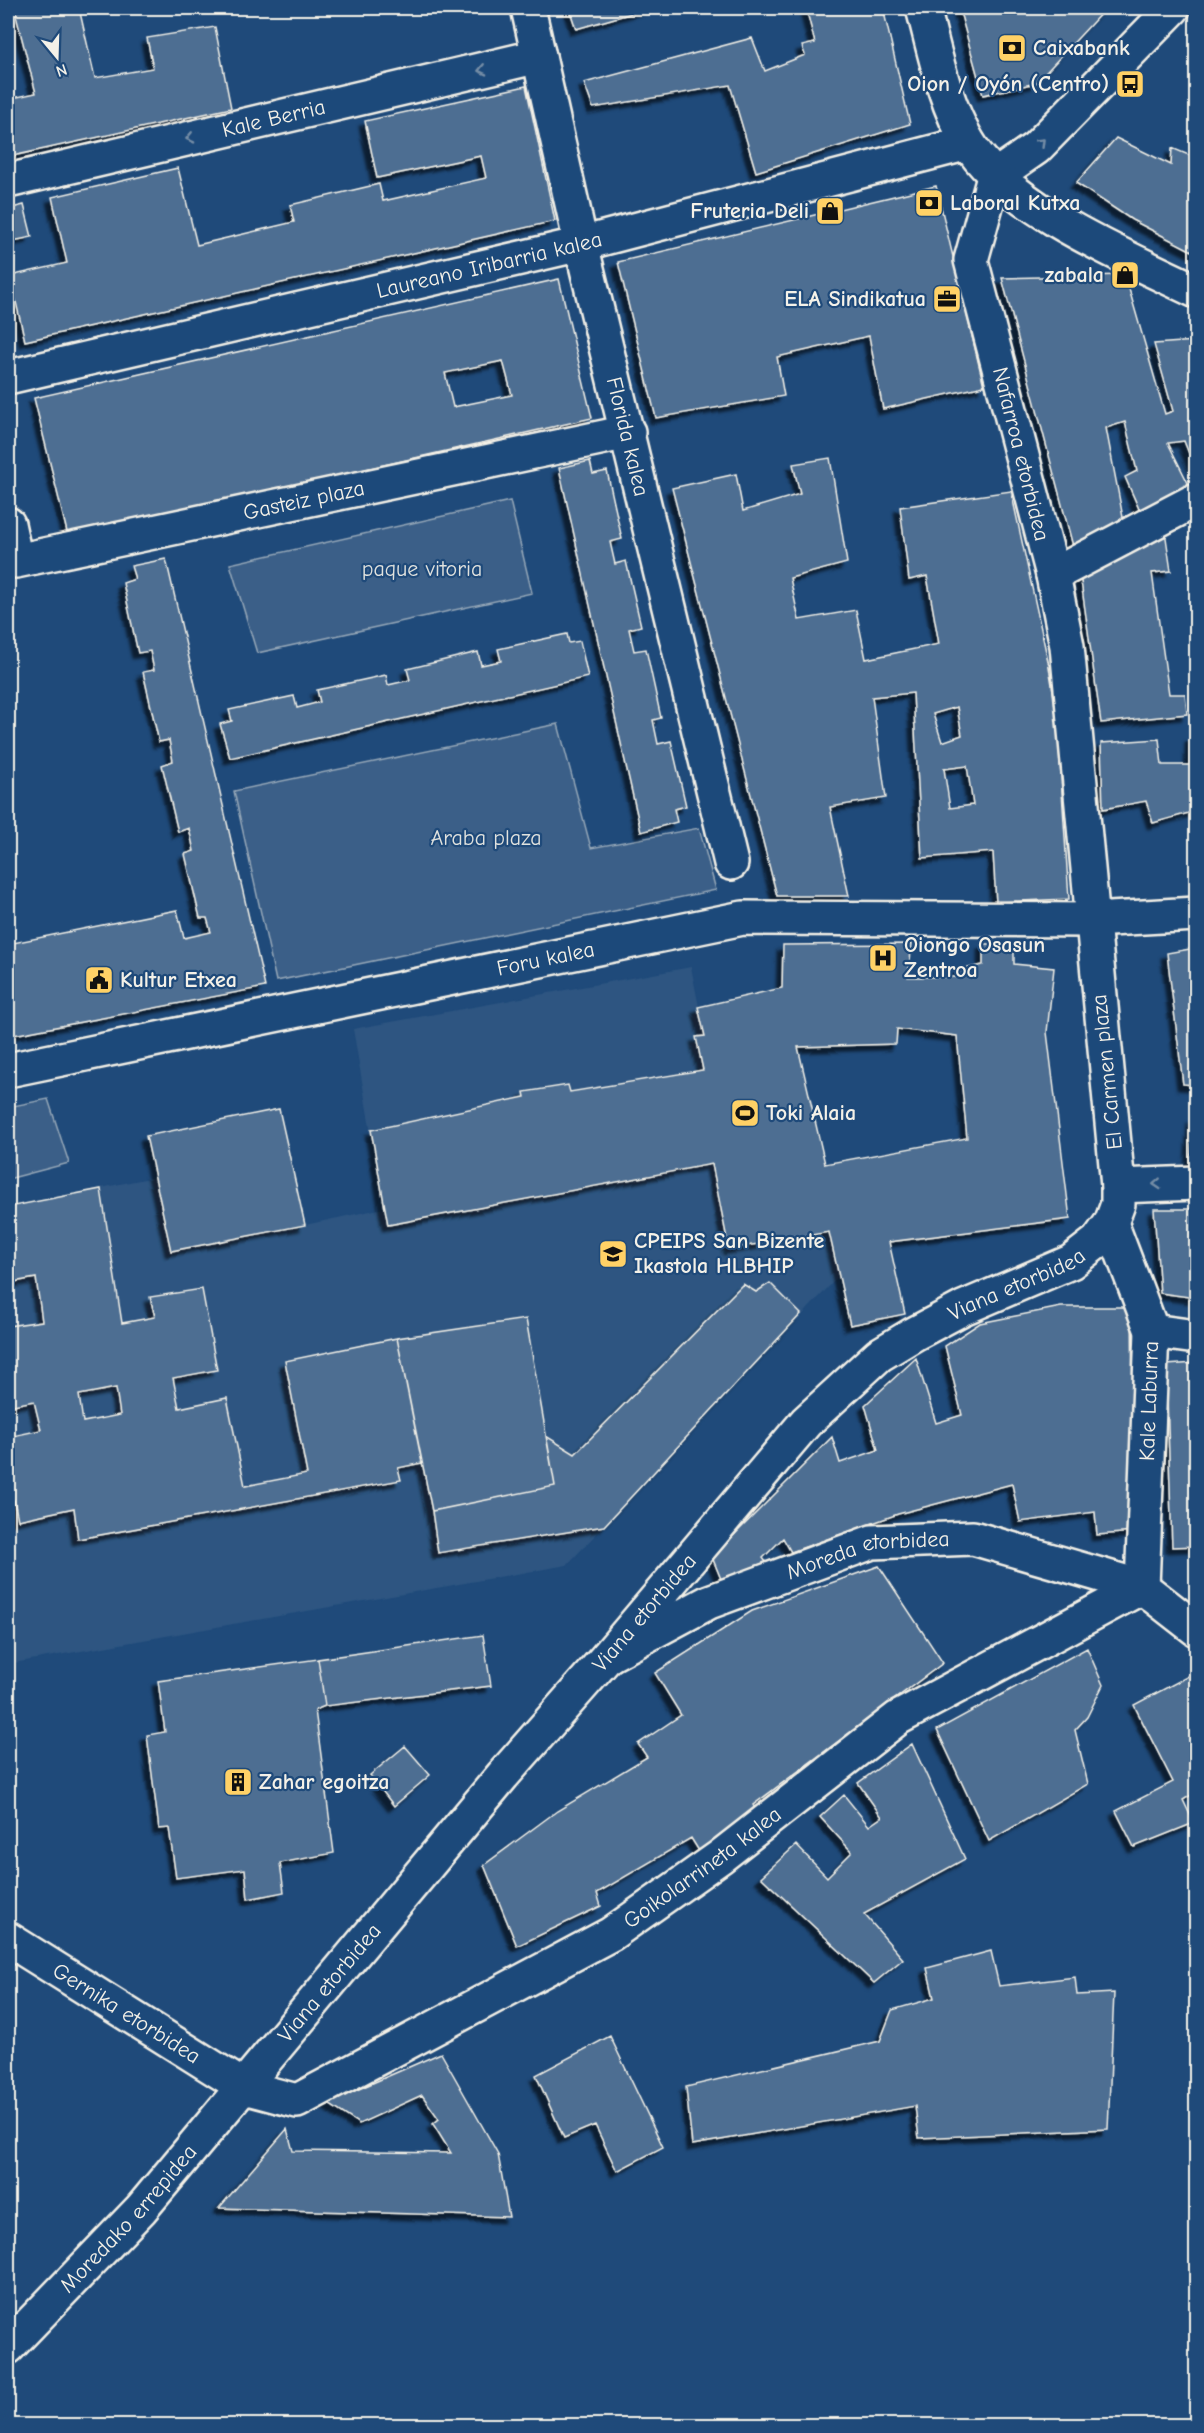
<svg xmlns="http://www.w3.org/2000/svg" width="1204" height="2433" font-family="'Comic Neue',sans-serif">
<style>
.built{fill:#2d5581}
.green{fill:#3a5f88;stroke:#97a8b8;stroke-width:1.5}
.building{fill:#4d6e92;stroke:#f4f1e8;stroke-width:1.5;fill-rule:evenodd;filter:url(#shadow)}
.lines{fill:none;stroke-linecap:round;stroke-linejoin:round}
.street-casing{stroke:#f4f1e8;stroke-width:38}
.secondary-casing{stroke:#f4f1e8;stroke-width:38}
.street{stroke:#1f4a7a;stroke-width:33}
.secondary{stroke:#1f4a7a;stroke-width:33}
.oneway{stroke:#748da6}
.labels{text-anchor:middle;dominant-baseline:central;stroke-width:4.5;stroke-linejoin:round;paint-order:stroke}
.poi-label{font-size:22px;font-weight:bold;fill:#f4f1e8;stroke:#1f4a7a;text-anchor:start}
.street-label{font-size:22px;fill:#f4f1e8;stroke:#1f4a7a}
.park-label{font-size:22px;fill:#e1e2de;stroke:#1f4a7a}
</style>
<defs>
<filter id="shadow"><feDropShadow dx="-5.5" dy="5.5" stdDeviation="1.5" flood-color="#0009"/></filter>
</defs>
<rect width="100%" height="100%" fill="#1f4a7a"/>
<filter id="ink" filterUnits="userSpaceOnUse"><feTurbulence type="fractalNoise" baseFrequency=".0167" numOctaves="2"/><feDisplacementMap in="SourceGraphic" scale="12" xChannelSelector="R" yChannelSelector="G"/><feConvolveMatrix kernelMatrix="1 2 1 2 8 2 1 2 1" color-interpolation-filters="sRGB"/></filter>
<g filter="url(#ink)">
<!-- built -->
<path class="built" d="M691,967L699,1007L782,988L839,1276L567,1565L8,1664V1207L154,1177L146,1136L279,1109L305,1225L384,1208L353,1029Z"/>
<!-- green -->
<path class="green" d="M510,501L532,593L257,653L230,564Z
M558,724L591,848L699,828L716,890L276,981L234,791Z
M48,1099L69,1163L8,1179V1107Z"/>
<!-- building -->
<path class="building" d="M14,8H79L95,78L153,68L147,38L215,27L231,108L8,157V99L36,93Z
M569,8H650L576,29Z
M806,8H883L910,124L756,172L730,85L593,108L584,83L752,38L765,71L805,55L802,46L815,43Z
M959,8H1106L1036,83L983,95Z
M526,86L555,221L25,341L10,276L67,263L52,197L178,168L197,245L294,222L290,205L379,184L383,201L486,178L481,156L377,178L365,121Z
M1116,138L1171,165L1172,148L1196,158V253L1132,220L1076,183Z
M936,186L984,386L883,409L869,336L777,357L784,396L656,418L618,262Z
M24,205L32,237L8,242V209Z
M1125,275L1165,414L1173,411L1154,344L1196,341V471L1184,441L1168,443L1192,491L1143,518L1125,477L1137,471L1125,422L1106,428L1125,528L1074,550L1002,278Z
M559,279L592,418L68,536L34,398ZM503,361L512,395L453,407L445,373Z
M830,458L847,563L790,578L799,620L856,610L866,659L939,644L927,576L909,580L900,507L1011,491L1048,661L1057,715L1069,899L996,902L993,852L922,858L913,693L872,697L886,798L830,807L849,896H777L672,488L736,474L743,511L800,494L793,464ZM957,707L962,735L942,742L933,714ZM967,766L973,805L950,808L944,769Z
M590,461L593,474L607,471L622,539L610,542L615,564L626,561L641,626L629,629L634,651L646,649L661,718L653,720L658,744L671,741L686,806L674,809L677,822L641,832L559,468Z
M1165,531L1171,571L1152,573L1169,694H1185L1187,714L1101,723L1080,574Z
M166,559L265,987L8,1036V944L177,910L184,938L211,932L207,918H200L185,854L194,851L189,828L178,832L162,765L173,761L169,740L159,742L143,672L154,670L150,651L138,653L123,583L135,579L131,566Z
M567,634L569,643L580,641L588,677L230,758L220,724L232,721L229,710L294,696L297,708L320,702L317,690L386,675L388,685L410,680L407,669L478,652L481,665L501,661L498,649Z
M1191,737H1196V811L1153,823L1146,801L1103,809L1101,743L1159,739L1162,765H1190Z
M912,944L908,977H958V970L983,965V944H1014V964L1054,968L1047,1032L1070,1219L889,1242L905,1314L850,1325L829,1232L729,1249L712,1164L388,1225L371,1130L525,1097L524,1092L568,1085L570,1092L703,1070L696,1037L705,1036L698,1007L782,988L783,945ZM897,1029L957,1036L967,1138L825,1164L798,1047L896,1044Z
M1196,948V1085L1183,1084L1167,953Z
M279,1109L305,1225L171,1251L146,1136Z
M1193,1118H1196V1180L1189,1181Z
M101,1189L122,1323L155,1317L150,1297L202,1289L217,1370L173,1378L179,1408L227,1398L245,1486L307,1474L285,1361L397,1338L422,1463L398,1468L401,1480L78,1539L74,1508L18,1520L14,1500L8,1501V1437L41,1430L34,1401L8,1406V1326L42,1321L36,1278L8,1283V1207ZM116,1388L120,1415L83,1422L79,1395Z
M1154,1209H1196V1298L1160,1293Z
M770,1283L801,1314L604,1526L438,1553L432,1511L555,1486L546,1436L575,1454L743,1284L756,1292Z
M1061,1307H1132L1134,1532L1097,1535L1095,1512L1020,1522L1012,1484L898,1514L791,1552L783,1538L763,1558L766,1562L723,1584L712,1557L832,1437L840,1463L878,1450L865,1405L916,1358L936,1423L962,1415L945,1346L980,1323Z
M526,1319L555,1486L432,1511L397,1338Z
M1196,1363V1546L1172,1547L1166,1365Z
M879,1566L943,1663L753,1805L759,1815L699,1851L691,1838L597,1893L601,1906L517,1946L484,1865L557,1811L647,1757L638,1744L681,1715L655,1673L752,1611Z
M483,1635L491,1686L325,1706L318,1659Z
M1087,1648L1103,1685L1087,1717L1075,1730L1088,1784L989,1841L937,1730Z
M318,1659L325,1706L315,1710L334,1853L280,1863L284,1892L248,1899L245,1869L176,1878L169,1828L159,1829L147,1735L165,1732L158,1681Z
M1196,1672V1792L1183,1800L1194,1823L1134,1847L1116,1811L1173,1782L1134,1705Z
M912,1744L965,1859L864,1914L903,1959L874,1983L761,1877L796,1845L827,1877L852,1852L820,1817L844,1795L869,1826L882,1817L858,1783Z
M405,1746L430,1775L394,1806L370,1775Z
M991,1951L999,1986L1075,1977L1077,1995L1114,1993L1108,2129L919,2138L915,2106L692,2145L686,2087L880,2041L892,2010L934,1998L927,1968Z
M610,2036L663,2147L617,2171L595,2125L564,2138L536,2075Z
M441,2053L498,2154L509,2217L219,2208L287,2129L293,2151L451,2153L433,2124L439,2119L422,2095L359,2124L327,2103Z"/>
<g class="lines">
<!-- street casing -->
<g class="street-casing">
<g id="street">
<path id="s1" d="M528,8L581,244L731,863"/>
<path d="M994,177L1036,148L1173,8"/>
<path id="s2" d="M8,181L539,56"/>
<path id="s3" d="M8,377L581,244L968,143"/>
<path id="s4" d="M8,524L16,561L628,432"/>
<path d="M1053,575L1196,500"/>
<path id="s5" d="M8,1070L743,918L1092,920L1196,914"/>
<path d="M1118,1186L1196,1183"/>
<path d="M1111,1223L1152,1331L1142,1587"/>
<path d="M1152,1331L1196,1337"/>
<path id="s6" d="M608,1656L709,1602L872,1542L973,1538L1142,1587L1196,1629"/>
<path id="s7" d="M8,1939L244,2087L297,2101L611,1934L720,1857L898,1718L1142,1587"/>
</g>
</g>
<!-- secondary casing -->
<g class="secondary-casing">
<g id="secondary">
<path d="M923,8C935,53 944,102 968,142C1007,208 1128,258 1196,291"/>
<path id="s8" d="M8,2347L141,2209L503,1775L607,1657L806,1422L879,1355L914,1334L963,1308L1071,1262L1098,1241L1111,1223L1118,1204V1186L1067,646L1053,575L971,260L994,177"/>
</g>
</g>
<!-- street -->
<use href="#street" class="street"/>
<!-- secondary -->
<use href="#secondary" class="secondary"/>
</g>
<!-- one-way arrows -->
<defs><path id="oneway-chevron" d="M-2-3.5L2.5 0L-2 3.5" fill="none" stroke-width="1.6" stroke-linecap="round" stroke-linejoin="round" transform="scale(1.5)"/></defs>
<g class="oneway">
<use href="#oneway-chevron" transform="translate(482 70) rotate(167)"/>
<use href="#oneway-chevron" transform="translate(190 138) rotate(167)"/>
<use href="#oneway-chevron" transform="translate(1041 142) rotate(-45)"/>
<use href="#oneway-chevron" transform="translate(1157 1184) rotate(177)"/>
</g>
</g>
<!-- icons -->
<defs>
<g id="bank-square" transform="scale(1.5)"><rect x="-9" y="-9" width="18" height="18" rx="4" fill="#ffd166" stroke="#1f4a7a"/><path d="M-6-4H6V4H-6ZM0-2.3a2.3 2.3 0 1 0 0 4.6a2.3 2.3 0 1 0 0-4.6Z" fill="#111"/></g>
<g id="bus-square" transform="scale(1.5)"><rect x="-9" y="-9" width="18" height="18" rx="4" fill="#ffd166" stroke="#1f4a7a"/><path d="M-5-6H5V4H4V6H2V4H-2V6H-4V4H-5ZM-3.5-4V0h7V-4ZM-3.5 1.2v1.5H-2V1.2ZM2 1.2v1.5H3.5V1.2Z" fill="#111"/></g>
<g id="shop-square" transform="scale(1.5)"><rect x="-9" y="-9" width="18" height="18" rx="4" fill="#ffd166" stroke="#1f4a7a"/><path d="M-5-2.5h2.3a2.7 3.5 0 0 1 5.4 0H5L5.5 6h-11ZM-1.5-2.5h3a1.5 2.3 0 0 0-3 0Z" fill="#111"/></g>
<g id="office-square" transform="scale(1.5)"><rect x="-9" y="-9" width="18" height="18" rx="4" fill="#ffd166" stroke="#1f4a7a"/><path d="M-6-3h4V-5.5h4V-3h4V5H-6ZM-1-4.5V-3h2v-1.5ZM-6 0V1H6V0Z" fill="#111"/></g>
<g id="hospital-square" transform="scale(1.5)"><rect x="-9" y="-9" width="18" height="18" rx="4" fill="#ffd166" stroke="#1f4a7a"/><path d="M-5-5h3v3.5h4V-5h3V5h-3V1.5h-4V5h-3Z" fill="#111"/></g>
<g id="civic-square" transform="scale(1.5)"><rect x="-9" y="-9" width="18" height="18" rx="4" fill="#ffd166" stroke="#1f4a7a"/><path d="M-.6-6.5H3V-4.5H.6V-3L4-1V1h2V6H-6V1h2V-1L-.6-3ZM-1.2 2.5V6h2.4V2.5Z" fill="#111"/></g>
<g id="stadium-square" transform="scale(1.5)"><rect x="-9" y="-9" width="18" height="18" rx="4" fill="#ffd166" stroke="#1f4a7a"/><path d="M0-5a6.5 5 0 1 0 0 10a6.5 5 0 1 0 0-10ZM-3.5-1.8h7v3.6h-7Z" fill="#111"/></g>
<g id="school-square" transform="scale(1.5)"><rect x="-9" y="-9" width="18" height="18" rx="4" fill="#ffd166" stroke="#1f4a7a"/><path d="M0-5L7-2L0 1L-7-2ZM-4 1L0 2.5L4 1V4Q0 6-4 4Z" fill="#111"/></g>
<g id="building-square" transform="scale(1.5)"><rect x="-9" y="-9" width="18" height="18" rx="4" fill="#ffd166" stroke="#1f4a7a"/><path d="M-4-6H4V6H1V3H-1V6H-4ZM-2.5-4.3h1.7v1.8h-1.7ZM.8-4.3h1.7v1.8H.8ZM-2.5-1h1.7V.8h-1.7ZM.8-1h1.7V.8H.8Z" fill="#111"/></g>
</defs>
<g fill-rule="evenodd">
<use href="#bank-square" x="1012" y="48"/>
<use href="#bus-square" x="1130" y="84"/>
<use href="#bank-square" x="929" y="203"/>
<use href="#shop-square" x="830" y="211"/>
<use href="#shop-square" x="1125" y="275"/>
<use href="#office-square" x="947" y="299"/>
<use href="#hospital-square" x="883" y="958"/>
<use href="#civic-square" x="99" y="980"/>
<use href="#stadium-square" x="745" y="1113"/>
<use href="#school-square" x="613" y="1254"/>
<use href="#building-square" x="238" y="1782"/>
</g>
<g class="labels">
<!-- poi labels -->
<g class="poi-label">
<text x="1033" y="48">Caixabank</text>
<text x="1109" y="84" text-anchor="end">Oion / Oyón (Centro)</text>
<text x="950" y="203">Laboral Kutxa</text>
<text x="809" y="211" text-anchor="end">Fruteria Deli</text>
<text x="1104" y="275" text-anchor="end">zabala</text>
<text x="926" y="299" text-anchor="end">ELA Sindikatua</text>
<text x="904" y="945">Oiongo Osasun<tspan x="904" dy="25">Zentroa</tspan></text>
<text x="120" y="980">Kultur Etxea</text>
<text x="766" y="1113">Toki Alaia</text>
<text x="634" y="1241">CPEIPS San Bizente<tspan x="634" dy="25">Ikastola HLBHIP</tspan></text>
<text x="259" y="1782">Zahar egoitza</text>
</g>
<!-- street labels -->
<g class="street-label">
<text stroke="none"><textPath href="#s2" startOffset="273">Kale Berria</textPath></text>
<text stroke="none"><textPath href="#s3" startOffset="494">Laureano Iribarria kalea</textPath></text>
<text stroke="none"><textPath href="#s1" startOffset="440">Florida kalea</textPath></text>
<text transform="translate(1021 454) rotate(76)">Nafarroa etorbidea</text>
<text stroke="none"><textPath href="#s4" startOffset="332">Gasteiz plaza</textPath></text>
<text stroke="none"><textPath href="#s5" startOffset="549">Foru kalea</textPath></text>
<text transform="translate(1107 1072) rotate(-96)">El Carmen plaza</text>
<text stroke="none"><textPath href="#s8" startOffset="1476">Viana etorbidea</textPath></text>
<text transform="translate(1149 1401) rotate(-88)">Kale Laburra</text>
<text stroke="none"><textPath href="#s6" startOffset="282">Moreda etorbidea</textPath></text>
<text stroke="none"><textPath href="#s8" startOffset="972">Viana etorbidea</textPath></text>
<text stroke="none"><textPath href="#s7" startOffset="802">Goikolarrineta kalea</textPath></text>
<text stroke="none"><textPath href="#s8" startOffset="486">Viana etorbidea</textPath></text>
<text stroke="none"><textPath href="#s7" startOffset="140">Gernika etorbidea</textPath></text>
<text stroke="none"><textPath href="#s8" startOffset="176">Moredako errepidea</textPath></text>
</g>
<!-- park labels -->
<g class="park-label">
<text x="422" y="569">paque vitoria</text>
<text x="486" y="838">Araba plaza</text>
</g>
</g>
<!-- margin -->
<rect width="1204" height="2433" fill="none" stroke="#1f4a7a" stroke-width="30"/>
<rect x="15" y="15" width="1174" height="2403" fill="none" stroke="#f4f1e8" stroke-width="2" filter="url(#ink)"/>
<!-- north arrow -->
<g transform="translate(57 57) rotate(161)" stroke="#1f4a7a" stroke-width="4.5" paint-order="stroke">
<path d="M0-4.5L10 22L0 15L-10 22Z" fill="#f4f1e8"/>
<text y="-9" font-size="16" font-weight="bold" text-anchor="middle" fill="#f4f1e8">N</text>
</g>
</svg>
